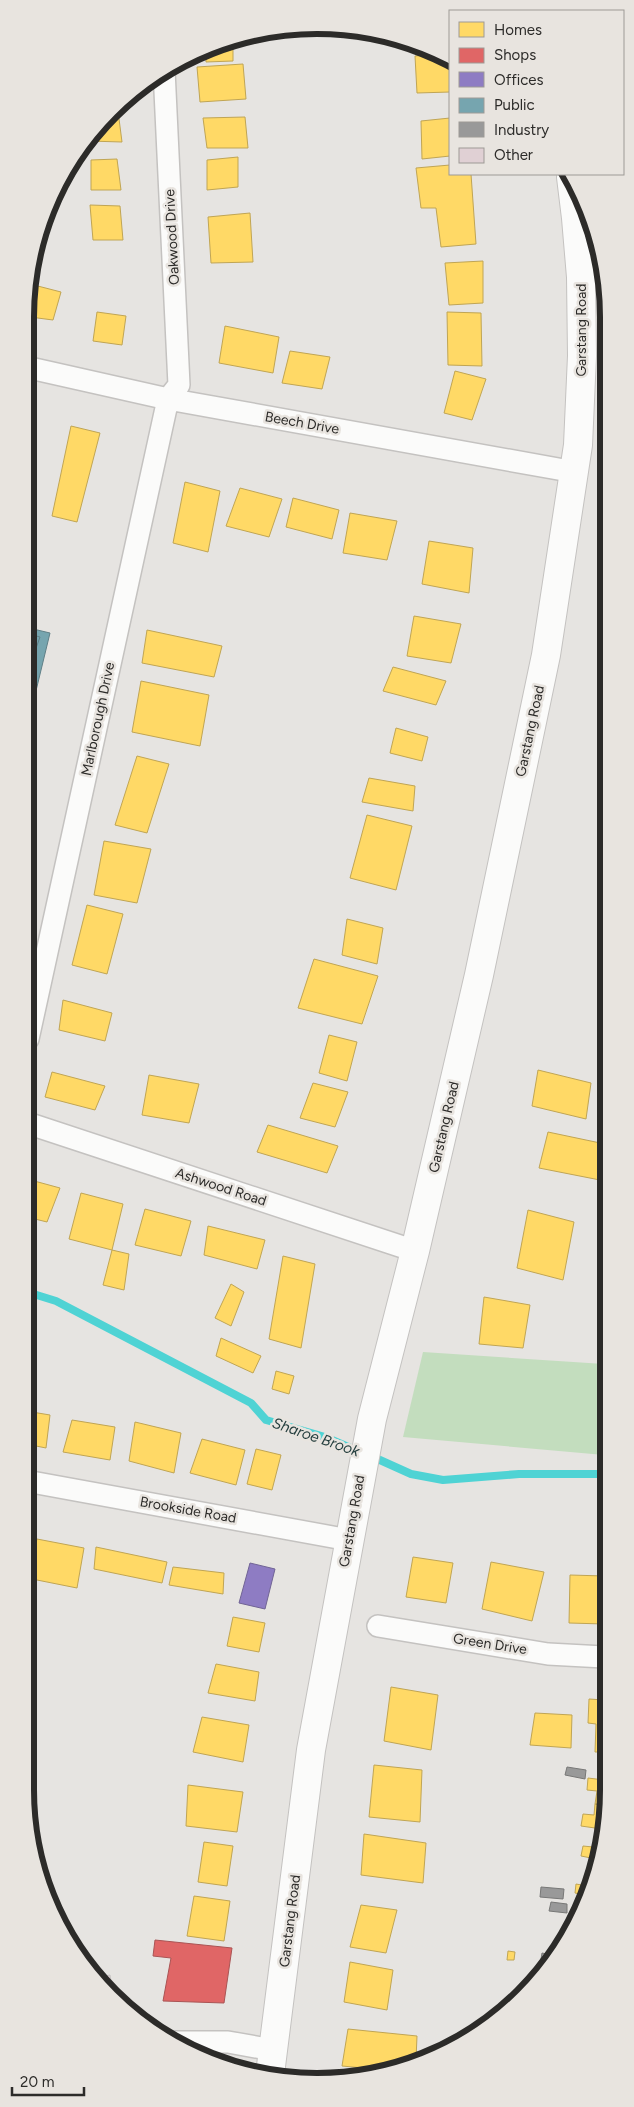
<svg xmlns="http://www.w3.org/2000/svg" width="634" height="2107" font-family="Figtree,sans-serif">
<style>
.green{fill:#c3ddbe}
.homes{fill:#ffd966;stroke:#c0a554}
.shops{fill:#e06666;stroke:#aa5454}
.offices{fill:#8e7cc3;stroke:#716495}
.public{fill:#76a5af;stroke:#608087}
.industry{fill:#999;stroke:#787877}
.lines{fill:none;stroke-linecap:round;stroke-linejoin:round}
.stream{stroke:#4fd3d4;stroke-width:8}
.building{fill:#e0d0d4;stroke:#c7c4c3}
.minor-casing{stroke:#c4c2c0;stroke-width:24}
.trunk-casing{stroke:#c4c2c0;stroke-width:30}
.minor{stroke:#fbfbfa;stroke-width:21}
.trunk{stroke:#fbfbfa;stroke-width:28}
.labels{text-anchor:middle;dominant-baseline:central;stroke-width:5;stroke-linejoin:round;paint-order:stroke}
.street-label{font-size:14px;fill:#2c2b29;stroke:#e8e4df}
.water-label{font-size:15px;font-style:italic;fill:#243e3e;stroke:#e8e4df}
.rim{fill:none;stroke:#2c2b29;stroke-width:6}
</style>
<rect width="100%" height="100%" fill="#e6e4e1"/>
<!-- green -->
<path class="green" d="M423,1352L604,1364V1455L403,1437Z"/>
<!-- homes -->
<path class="homes" d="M233,42V61L206,62V53Z
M436,54L450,59V92L417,93L415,56Z
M243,64L246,99L200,102L197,67Z
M118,111L122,142L88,141Z
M245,117L248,148H207L203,118Z
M450,118V156L422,159L421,121Z
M238,157V187L207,190V160Z
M117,159L121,190H91V160Z
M450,165V174H471L476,244L441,247L436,208H421L416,168Z
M90,205L120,206L123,240H93Z
M250,213L253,262L211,263L208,217Z
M483,261V303L449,305L445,263Z
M30,284L61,292L53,320L30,317Z
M97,312L126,316L122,345L93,341Z
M447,312L481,313L482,366L448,365Z
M225,326L279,337L273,373L219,363Z
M290,351L330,357L322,389L282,383Z
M455,371L486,379L472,420L444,413Z
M71,426L100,433L77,522L52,516Z
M185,482L220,491L208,552L173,543Z
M240,488L282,499L269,537L226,526Z
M293,498L339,510L332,539L286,527Z
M350,513L397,521L387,560L343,553Z
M429,541L473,548L469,593L422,584Z
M414,616L461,624L451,663L407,656Z
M147,630L222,646L214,677L142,663Z
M393,667L446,681L436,705L383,691Z
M141,681L209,695L200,746L132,732Z
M396,728L428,737L422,761L390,753Z
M137,756L169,764L147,833L115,825Z
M369,778L415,786L413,811L362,802Z
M367,815L412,826L396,890L350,878Z
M104,841L151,849L137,903L94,895Z
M87,905L123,914L107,974L72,965Z
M347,919L383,928L377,964L342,955Z
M314,959L378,976L362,1024L298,1008Z
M63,1000L112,1013L105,1041L59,1030Z
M329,1035L357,1042L347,1081L319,1073Z
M538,1070L591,1083L586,1119L532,1106Z
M52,1072L105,1086L95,1110L45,1097Z
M149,1075L199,1084L189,1123L142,1115Z
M313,1083L348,1092L335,1127L300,1118Z
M268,1125L338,1146L327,1173L257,1152Z
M548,1132L605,1144V1181L539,1168Z
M27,1179L60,1188L47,1222L27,1217Z
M81,1193L123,1204L112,1250L69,1239Z
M145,1209L191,1221L181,1256L135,1245Z
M528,1210L574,1222L563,1280L517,1268Z
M208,1226L265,1240L257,1269L204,1255Z
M112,1250L129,1254L124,1290L103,1285Z
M283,1256L315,1264L301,1348L269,1339Z
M231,1284L244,1292L231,1326L215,1318Z
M484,1297L530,1305L523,1348L479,1344Z
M221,1338L261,1356L253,1373L216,1356Z
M276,1371L294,1376L289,1394L272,1389Z
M26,1411L50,1415L46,1448L26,1444Z
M72,1420L115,1427L110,1460L63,1452Z
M135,1422L181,1433L174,1473L129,1461Z
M202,1439L245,1450L236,1485L190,1473Z
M256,1449L281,1455L272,1490L247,1484Z
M37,1539L84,1548L77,1588L27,1578Z
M96,1547L167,1562L162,1583L94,1569Z
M413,1557L453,1563L446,1603L406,1597Z
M491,1562L544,1572L532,1621L482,1609Z
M173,1567L224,1573L223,1594L169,1585Z
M570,1575L604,1576V1624L569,1623Z
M233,1617L265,1623L259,1652L227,1646Z
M216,1664L259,1672L255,1701L208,1693Z
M391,1687L438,1695L431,1750L384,1741Z
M589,1699L604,1700V1752H595L596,1724L588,1723Z
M535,1713L572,1715L571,1748L530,1745Z
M202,1717L249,1725L243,1762L193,1752Z
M374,1765L422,1770L420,1822L369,1817Z
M588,1778L604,1780V1805L595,1804L597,1791L587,1790Z
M188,1785L243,1792L237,1832L186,1826Z
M595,1804L604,1805L603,1832L595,1831V1828L581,1826L583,1814L594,1815Z
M364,1834L426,1843L423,1883L361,1875Z
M204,1842L233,1846L227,1886L198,1882Z
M583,1846L603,1848L593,1871H589L591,1858L581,1856Z
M589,1871H593L584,1895L575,1893L576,1884L587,1886Z
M194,1896L230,1901L224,1941L187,1936Z
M361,1905L397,1910L386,1953L350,1947Z
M58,1910L64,1929L53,1912Z
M508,1951L515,1952L514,1960H507Z
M350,1962L393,1970L387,2010L344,2002Z
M348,2029L417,2036L416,2060L395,2071L342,2066Z"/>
<!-- shops -->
<path class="shops" d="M155,1940L232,1948L224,2003L163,2001L171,1958L153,1956Z"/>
<!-- offices -->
<path class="offices" d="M250,1563L275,1569L265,1609L239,1603Z"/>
<!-- public -->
<path class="public" d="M29,628L50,633L34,699L29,698Z
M29,634L40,637L29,668Z"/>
<!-- industry -->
<path class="industry" d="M567,1767L586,1770L585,1779L565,1775Z
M541,1887L564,1889L563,1899L540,1897Z
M551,1902L567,1904V1913L549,1911Z
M542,1953L557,1956L546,1966L540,1965Z"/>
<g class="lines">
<!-- stream -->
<path class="stream" d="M27,1292L56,1301L251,1403L266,1420L325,1437L360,1452
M371,1456L411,1474L443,1480L519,1474H604"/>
</g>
<!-- building -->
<path class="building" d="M110,1975L113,1994L98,1983L95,1978Z"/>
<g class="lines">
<!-- minor casing -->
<g class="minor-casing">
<path id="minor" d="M30,368L168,399L575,472
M28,1039L168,399L179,385L164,70
M27,1123L415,1251
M26,1481L349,1540
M378,1626L548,1654L604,1657
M175,2042H228L273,2050"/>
</g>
<!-- trunk casing -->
<g class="trunk-casing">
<path id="trunk" d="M270,2074L311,1750L372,1419L415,1251L479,975L546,655L578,445L582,356L581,277L576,218L571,177"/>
</g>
<!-- minor -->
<use href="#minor" class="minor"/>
<!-- trunk -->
<use href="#trunk" class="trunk"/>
</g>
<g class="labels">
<!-- street labels -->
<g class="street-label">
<text transform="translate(172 237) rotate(-93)">Oakwood Drive</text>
<text transform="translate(581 330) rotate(-90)">Garstang Road</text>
<text transform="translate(302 423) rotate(10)">Beech Drive</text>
<text transform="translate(98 719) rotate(-78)">Marlborough Drive</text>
<text transform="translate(530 731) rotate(-78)">Garstang Road</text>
<text transform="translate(444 1127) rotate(-77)">Garstang Road</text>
<text transform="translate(221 1187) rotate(18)">Ashwood Road</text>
<text transform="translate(188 1510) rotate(10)">Brookside Road</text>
<text transform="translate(352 1521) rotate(-80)">Garstang Road</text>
<text transform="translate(490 1644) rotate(9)">Green Drive</text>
<text transform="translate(290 1921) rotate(-83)">Garstang Road</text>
</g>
<!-- water labels -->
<g class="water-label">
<text transform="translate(316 1437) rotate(19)">Sharoe Brook</text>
</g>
</g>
<!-- crop -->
<path d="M0 0H634V2107H0ZM317 34H317A283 283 0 0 1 600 317V1790A283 283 0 0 1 317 2073H317A283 283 0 0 1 34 1790V317A283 283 0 0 1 317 34Z" fill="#e8e4df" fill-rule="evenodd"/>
<path class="rim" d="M317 34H317A283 283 0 0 1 600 317V1790A283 283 0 0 1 317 2073H317A283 283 0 0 1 34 1790V317A283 283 0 0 1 317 34Z"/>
<!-- legend -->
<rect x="449" y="10" width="175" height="165" fill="#e8e4df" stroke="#9d9a96"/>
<rect x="459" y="22" width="25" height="15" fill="#ffd966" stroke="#9d9a96"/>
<text x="494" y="35" font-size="15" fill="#2c2b29">Homes</text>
<rect x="459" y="48" width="25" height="15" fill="#e06666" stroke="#9d9a96"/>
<text x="494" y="60" font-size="15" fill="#2c2b29">Shops</text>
<rect x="459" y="72" width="25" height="15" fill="#8e7cc3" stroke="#9d9a96"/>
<text x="494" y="85" font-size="15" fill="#2c2b29">Offices</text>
<rect x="459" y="98" width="25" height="15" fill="#76a5af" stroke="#9d9a96"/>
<text x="494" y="110" font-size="15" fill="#2c2b29">Public</text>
<rect x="459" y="122" width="25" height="15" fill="#999999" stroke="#9d9a96"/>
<text x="494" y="135" font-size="15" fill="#2c2b29">Industry</text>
<rect x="459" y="148" width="25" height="15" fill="#e0d0d4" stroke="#9d9a96"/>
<text x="494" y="160" font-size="15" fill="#2c2b29">Other</text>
<!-- scale -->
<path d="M12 2087v8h72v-8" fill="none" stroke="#2c2b29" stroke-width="2.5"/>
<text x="20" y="2087" font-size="15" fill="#2c2b29" stroke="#e8e4df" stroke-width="4" paint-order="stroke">20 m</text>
</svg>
